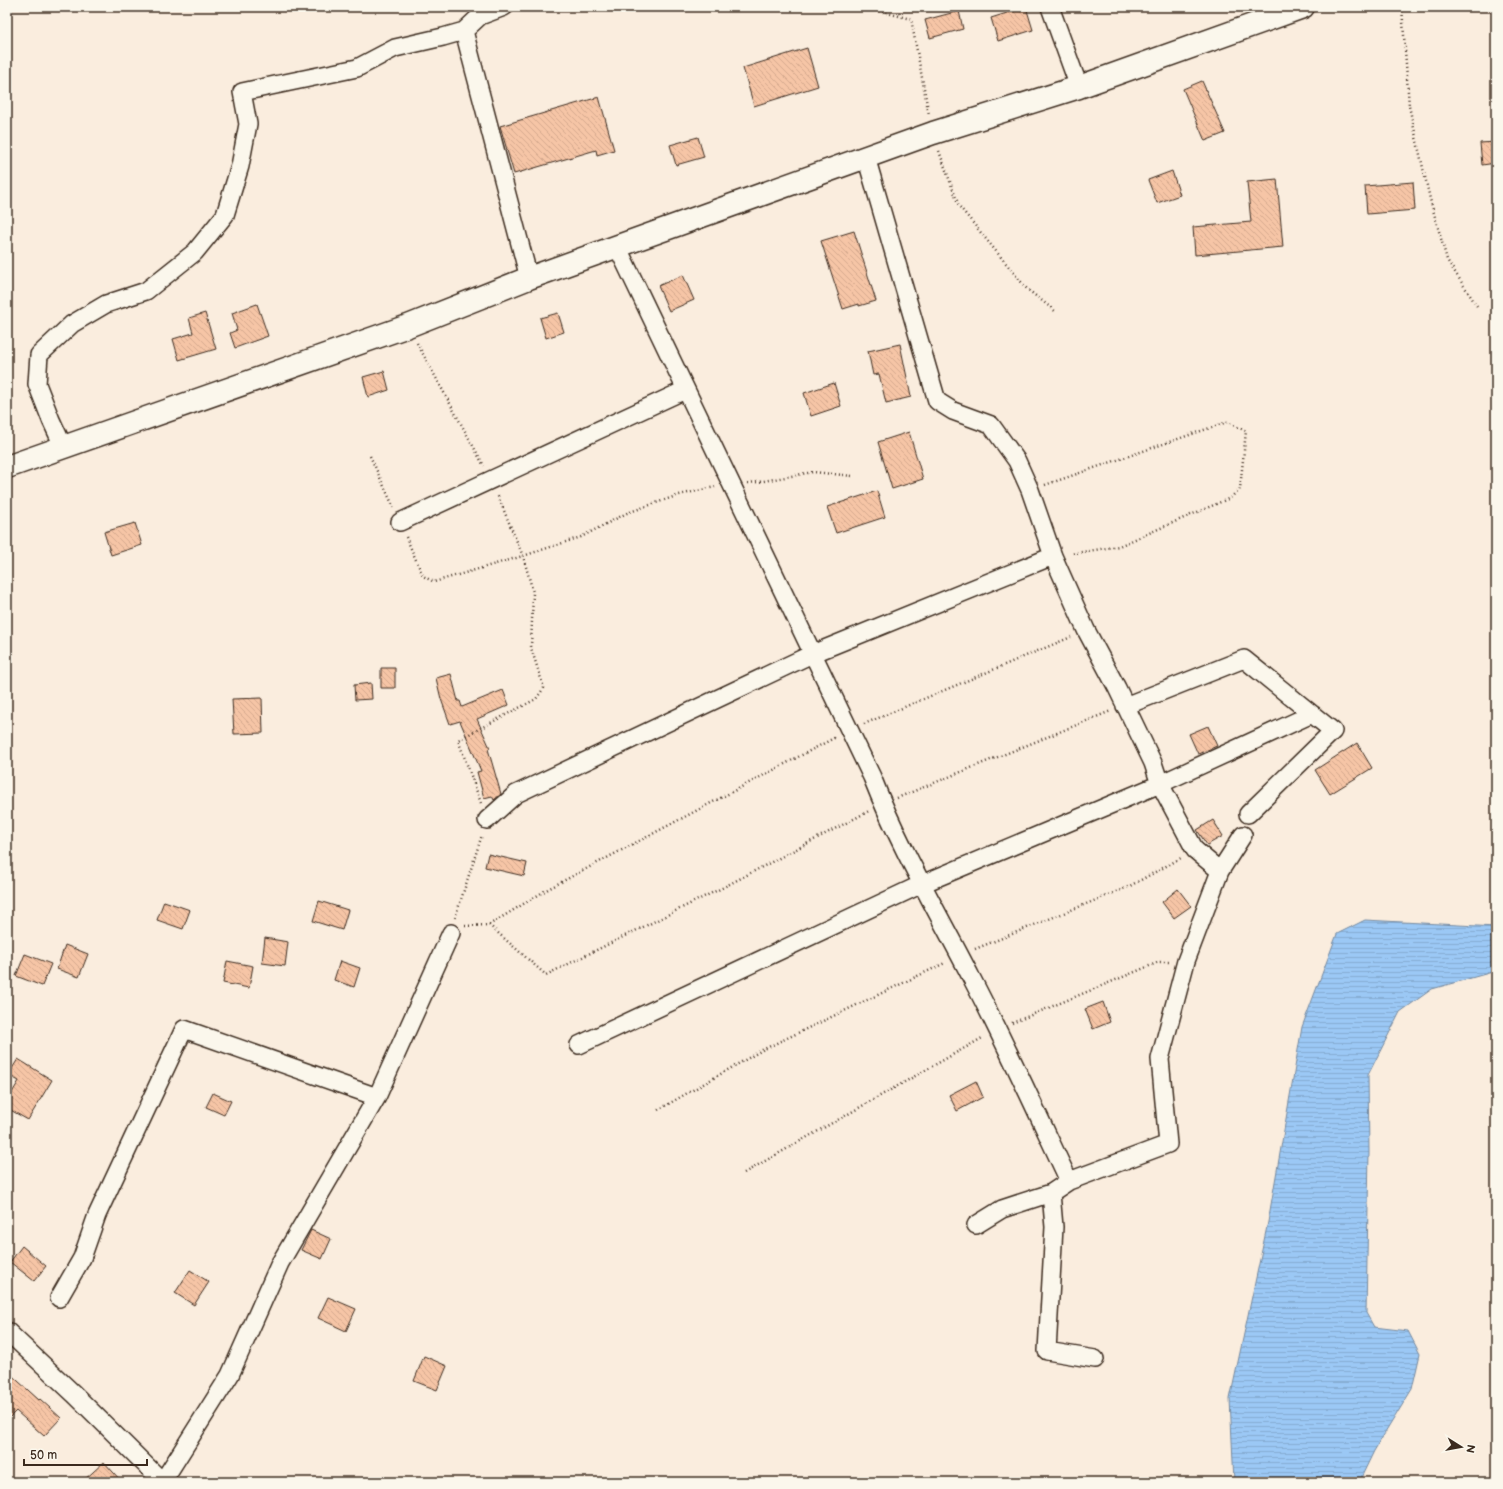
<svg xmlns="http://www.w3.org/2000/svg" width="1503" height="1489" font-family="'Balsamiq Sans',sans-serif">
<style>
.water{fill:url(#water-rules);stroke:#75899f}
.building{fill:url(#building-back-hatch);stroke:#3b2a1e}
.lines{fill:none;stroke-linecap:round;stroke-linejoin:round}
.street-casing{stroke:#3b2a1e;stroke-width:20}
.secondary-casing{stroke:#3b2a1e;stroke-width:25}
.path{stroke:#3b2a1e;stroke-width:2.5;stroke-dasharray:1 3;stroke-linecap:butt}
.street{stroke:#fbf7ec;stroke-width:17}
.secondary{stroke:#fbf7ec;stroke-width:22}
</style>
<defs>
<pattern id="water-rules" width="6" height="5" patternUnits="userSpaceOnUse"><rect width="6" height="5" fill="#9bc8f5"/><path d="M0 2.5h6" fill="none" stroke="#86acd2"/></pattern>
<pattern id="building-back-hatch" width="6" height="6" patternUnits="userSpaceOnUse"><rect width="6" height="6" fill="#f6c5a6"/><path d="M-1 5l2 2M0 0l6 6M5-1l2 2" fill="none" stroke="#d4a98e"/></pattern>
</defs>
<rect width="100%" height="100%" fill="#faedde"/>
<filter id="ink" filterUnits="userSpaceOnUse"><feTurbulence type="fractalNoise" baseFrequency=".025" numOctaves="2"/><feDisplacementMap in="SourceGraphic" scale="8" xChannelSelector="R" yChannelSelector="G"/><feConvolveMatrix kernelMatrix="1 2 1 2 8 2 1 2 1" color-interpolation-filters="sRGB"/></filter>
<g filter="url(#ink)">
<!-- water -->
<path class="water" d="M1365,920L1496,927V971L1432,989L1400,1012L1368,1075L1369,1152L1366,1313L1374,1327L1408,1331L1420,1354L1412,1389L1374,1451L1359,1482H1234L1230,1399L1268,1222L1302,1027L1337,934Z"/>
<!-- building -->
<path class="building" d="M1026,7L1033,30L998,41L991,18Z
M959,11L963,29L930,38L925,20Z
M807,48L818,86L754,106L743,68Z
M1202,81L1225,133L1205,141L1183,89Z
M599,97L614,150L597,155L596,150L514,174L500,126Z
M698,137L704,157L676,165L670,145Z
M1496,142V163L1482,165L1480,143Z
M1172,171L1180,195L1157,203L1148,180Z
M1277,179L1283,247L1195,255L1193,227L1251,222L1247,182Z
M1413,182L1415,210L1367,214L1365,186Z
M854,231L876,301L859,306V304L843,309L821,241Z
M683,275L694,300L669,311L658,286Z
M257,304L268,336L235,348L230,333L237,330L232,313Z
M205,313L216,349L179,360L173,339L193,333L189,318Z
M558,313L564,332L546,338L540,318Z
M900,344L911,397L886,403L879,374L873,375L868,351Z
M384,371L389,390L368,397L363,377Z
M834,383L841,406L811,416L804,393Z
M909,432L923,479L892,489L878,442Z
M877,491L885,517L836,533L827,507Z
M135,523L142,545L111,555L104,532Z
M381,668H395V688H381Z
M451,674L458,701H460L462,707L503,690L509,705L477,719L490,748L488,749L501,794L494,800L492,796L484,798L477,772L481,771L460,721L450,724L441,699L436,678Z
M371,683L372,699L355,700L354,685Z
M262,698L263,733L234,734L232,699Z
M1208,726L1217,746L1198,754L1189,734Z
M1357,743L1372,768L1330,794L1315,770Z
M1213,820L1223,836L1207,845L1197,830Z
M488,854L527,863L524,876L485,867Z
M1178,889L1191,906L1174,918L1162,902Z
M164,901L190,910L183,929L157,920Z
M319,901L348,910L342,930L313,921Z
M265,938L288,942L285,966L262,963Z
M65,945L88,954L79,977L57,969Z
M25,954L51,964L42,986L16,976Z
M227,961L253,966L249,988L223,983Z
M340,961L360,968L354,987L334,980Z
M1103,1002L1110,1022L1093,1029L1085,1009Z
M18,1059L52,1080L28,1120L7,1108V1101L19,1081L8,1075Z
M976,1081L983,1097L957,1111L949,1095Z
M213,1093L231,1101L224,1115L206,1107Z
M311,1230L331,1239L322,1259L301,1250Z
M22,1246L46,1266L34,1281L10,1262Z
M190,1270L209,1282L194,1305L175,1293Z
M328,1297L356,1309L346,1331L318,1318Z
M424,1356L447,1366L437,1390L414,1381Z
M7,1371L39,1400L40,1399L61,1418L44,1436L16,1411L7,1420Z
M104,1462L122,1482H82Z"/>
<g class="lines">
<!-- street casing -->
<g class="street-casing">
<path id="street" d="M1050,7L1079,87
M464,31L529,278
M866,157L937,401L953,411L991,425L1017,461L1030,490L1053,556L1086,630L1117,688L1153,763L1160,784L1195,850L1220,871
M617,246L872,777C899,846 937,911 971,977C1006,1044 1037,1113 1069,1181L1168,1144L1160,1059L1186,961L1220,871L1243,835
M64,448L51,420L37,384L39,355L72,324L106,304L146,291L195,252L225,215L240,166L248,124L242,92L357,68L395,48L443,37L464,31L480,16L504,7
M400,522L685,390
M1125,706L1244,659L1333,731L1248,814
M487,820L516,794L812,654L1053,556
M579,1045L922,884L1160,784L1312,714
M1069,1181L1051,1193L1054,1227L1047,1351L1095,1359
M976,1225L1002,1209L1051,1193
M59,1298L82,1258L97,1215L184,1029L377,1097
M7,1331L74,1394L163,1482
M163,1481L230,1375L280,1263L377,1097L451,933"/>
</g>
<!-- secondary casing -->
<g class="secondary-casing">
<path id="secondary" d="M7,467L408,326L529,278L933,133L1079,87L1303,7"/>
</g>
<!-- path -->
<path class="path" d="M863,7L911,19L929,115
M1402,7L1409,106L1430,199L1447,260L1477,306
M939,151L959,206L1027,289L1055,311
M417,343L484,466
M370,456L394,508
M748,483L758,482L813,472L853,476
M1045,485L1227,422L1246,431L1240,489L1230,498L1119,546L1070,554
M406,537L423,576L434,582L523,556L581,537L627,513L679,495L715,487
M864,724L1071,637
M897,798L1111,711
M481,803L458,740L536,699L544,688L531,648L533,592L523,556L497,494
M455,918L482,835
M489,925L546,975L722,888L869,811
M465,926L489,925L548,889L836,737
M975,949L1128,887L1181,858
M1012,1023L1159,962H1169
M658,1110L764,1049L945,963
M744,1173L984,1037"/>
<!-- street -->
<use href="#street" class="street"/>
<!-- secondary -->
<use href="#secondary" class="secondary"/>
</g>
</g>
<!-- margin -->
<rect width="1503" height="1489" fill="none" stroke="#fbf7ec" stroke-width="24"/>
<rect x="12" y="12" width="1479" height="1465" fill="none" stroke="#3b2a1e" stroke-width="1.5" filter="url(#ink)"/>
<!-- north arrow -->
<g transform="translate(1461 1447) rotate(101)" stroke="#fbf7ec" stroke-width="3" paint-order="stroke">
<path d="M0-3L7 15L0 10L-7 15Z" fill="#3b2a1e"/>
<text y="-6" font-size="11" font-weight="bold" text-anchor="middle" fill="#3b2a1e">N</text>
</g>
<!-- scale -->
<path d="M24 1459v6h123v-6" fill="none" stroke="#3b2a1e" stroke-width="2"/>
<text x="30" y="1459" font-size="12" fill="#3b2a1e" stroke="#fbf7ec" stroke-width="3" paint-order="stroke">50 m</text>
</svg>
